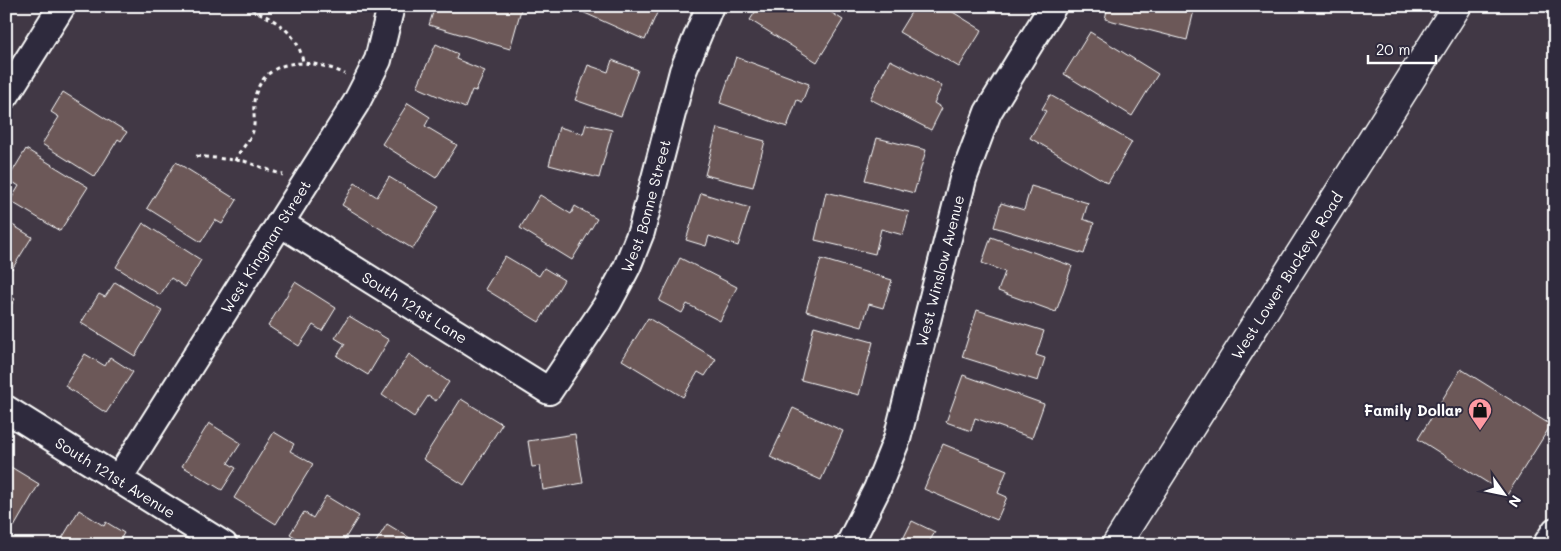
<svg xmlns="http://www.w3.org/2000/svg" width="1561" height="551" font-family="Mali,sans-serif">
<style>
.building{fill:#6c5959;stroke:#fff}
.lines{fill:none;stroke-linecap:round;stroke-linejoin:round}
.street-casing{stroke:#fff;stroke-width:30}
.secondary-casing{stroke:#fff;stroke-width:31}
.path{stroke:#fff;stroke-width:3;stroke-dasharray:4 4;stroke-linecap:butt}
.street{stroke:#2f2a3d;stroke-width:26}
.secondary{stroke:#2f2a3d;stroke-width:28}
.labels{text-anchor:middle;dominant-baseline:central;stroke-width:4;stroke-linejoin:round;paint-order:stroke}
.street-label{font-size:15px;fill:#fff;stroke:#2f2a3d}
.poi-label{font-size:15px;font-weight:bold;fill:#fff;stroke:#2f2a3d;text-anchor:end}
</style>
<rect width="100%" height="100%" fill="#413845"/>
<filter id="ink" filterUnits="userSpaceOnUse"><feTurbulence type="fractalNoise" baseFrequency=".02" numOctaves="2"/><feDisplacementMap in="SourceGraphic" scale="10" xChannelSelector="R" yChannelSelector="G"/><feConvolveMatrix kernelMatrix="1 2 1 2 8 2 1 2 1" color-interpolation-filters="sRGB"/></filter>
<g filter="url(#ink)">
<!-- building -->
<path class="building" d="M435,6L459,8V6H522L510,49L429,25Z
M579,6H660L645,40L578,10Z
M759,6H821L843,20L817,62L750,20Z
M915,6H943L982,30L959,67L899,32Z
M1108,6H1195L1187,40L1105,19Z
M1090,32L1158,74L1132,116L1064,74Z
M436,44L458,54L456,59L485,71L476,91L472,90L465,108L417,87Z
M736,57L809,84L802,102L797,100L787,127L720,103Z
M612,60L638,70L621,116L575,100L588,65L608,72Z
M890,60L942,86L934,103L942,108L931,130L870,99Z
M63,92L127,132L121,141L118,139L95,177L42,144L59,117L51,112Z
M1050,95L1132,142L1108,183L1030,138L1046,111L1042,109Z
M408,103L430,117L425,126L457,145L436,178L382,144Z
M586,124L612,130L599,178L549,165L559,127L583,134Z
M717,128L765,141L753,187L705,175Z
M877,138L926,150L914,193L865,180Z
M26,149L88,187L60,231L10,201L19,186L8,179Z
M176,162L237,200L222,224L215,220L201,242L147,208Z
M389,177L439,207L413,249L342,205L355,183L377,197Z
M1031,186L1088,203L1083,219L1094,223L1084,254L994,227L1001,203L1024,210Z
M826,192L909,212L903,235L881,229L875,254L815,240Z
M701,193L750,208L738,246L709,236L706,246L686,240Z
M540,195L571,214L575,206L597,219L572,260L520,228Z
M6,221L32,237L12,269L6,266Z
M143,223L201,260L185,287L171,278L160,295L116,267Z
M991,237L1072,266L1056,312L998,291L1005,272L982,263Z
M505,256L539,276L544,268L564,280L539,322L485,289Z
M680,258L737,287L720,321L687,304L682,313L659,301Z
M821,259L892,280L883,308L869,304L862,327L806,311Z
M115,282L162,311L135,356L81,323L99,294L105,297Z
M295,282L336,308L322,331L313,325L299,346L268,326Z
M6,294L15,299L6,313Z
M977,310L1044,331L1036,355L1045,358L1038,381L962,357Z
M349,316L389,340L368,375L337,356L345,344L335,338Z
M648,318L716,359L705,376L698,372L683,397L622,360Z
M814,326L873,342L859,395L801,380Z
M85,354L105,366L110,357L133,372L106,413L65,386Z
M409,354L449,382L436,401L428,396L414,417L382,395Z
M1461,369L1551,425L1507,495L1418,439Z
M963,375L1044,404L1032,438L975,418L971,431L946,422Z
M461,399L502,424L464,485L423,459Z
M793,408L843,431L821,480L770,457Z
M209,423L241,443L228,463L236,468L222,490L182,466Z
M274,432L294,444L290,451L313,464L276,524L234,498Z
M575,434L583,483L543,490L540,466L532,467L528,441Z
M943,444L1007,470L998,493L1007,497L997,520L924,489Z
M6,464L39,484L14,527L6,522Z
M326,496L359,516L341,545H308L290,534L304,512L313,518Z
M79,510L104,526L106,522L124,533L117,545H58Z
M912,521L935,532L929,542L935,545H900Z
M387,524L420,544L419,545H374Z
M366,540L374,545H363Z"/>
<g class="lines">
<!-- street casing -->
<g class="street-casing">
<g id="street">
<path d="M6,95L62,6"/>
<path id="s1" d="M280,223L549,391L608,303L627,267L641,232L683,71L710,6"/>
<path id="s2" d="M6,409L224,545"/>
<path id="s3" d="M119,478L356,103L378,60L391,6"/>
<path id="s4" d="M849,545L877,489L897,439L963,179L988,112L1053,6"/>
<path d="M1546,545L1555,531"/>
</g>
</g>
<!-- secondary casing -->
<g class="secondary-casing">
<g id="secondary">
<path id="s5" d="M1116,545L1457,6"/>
</g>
</g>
<!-- path -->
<path class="path" d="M244,6C272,18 299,31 303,63
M196,156L244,161L283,175
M235,161C239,150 250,142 253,131C256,120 252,107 255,96C267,54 314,59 345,74"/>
<!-- street -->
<use href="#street" class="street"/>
<!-- secondary -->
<use href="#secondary" class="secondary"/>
</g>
</g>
<!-- icons -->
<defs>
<g id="shop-pin" transform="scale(1.25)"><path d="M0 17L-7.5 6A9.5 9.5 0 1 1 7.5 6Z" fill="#ff9aa2" stroke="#2f2a3d"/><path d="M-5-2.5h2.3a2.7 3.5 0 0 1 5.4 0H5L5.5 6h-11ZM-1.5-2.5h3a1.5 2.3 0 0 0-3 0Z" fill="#111"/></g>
</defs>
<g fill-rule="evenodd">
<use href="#shop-pin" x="1480" y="410"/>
</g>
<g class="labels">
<!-- street labels -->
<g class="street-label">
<text stroke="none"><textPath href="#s1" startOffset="528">West Bonne Street</textPath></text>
<text stroke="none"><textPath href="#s3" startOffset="274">West Kingman Street</textPath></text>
<text stroke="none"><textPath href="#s4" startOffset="290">West Winslow Avenue</textPath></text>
<text stroke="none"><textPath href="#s5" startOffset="319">West Lower Buckeye Road</textPath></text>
<text stroke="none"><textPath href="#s1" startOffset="159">South 121st Lane</textPath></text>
<text stroke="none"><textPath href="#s2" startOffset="129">South 121st Avenue</textPath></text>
</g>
<!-- poi labels -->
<g class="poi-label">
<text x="1462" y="410">Family Dollar</text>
</g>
</g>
<!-- margin -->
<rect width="1561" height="551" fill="none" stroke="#2f2a3d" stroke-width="25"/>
<rect x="12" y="12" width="1536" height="526" fill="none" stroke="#fff" stroke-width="2" filter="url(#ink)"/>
<!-- north arrow -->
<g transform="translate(1504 494) rotate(123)" stroke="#2f2a3d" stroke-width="4" paint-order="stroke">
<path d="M0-4L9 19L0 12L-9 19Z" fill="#ffffff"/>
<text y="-8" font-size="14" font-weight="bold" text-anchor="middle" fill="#ffffff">N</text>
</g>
<!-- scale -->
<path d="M1368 55v8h68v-8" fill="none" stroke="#ffffff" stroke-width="2.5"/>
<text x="1376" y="55" font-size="15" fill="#ffffff" stroke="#2f2a3d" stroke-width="4" paint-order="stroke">20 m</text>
</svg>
